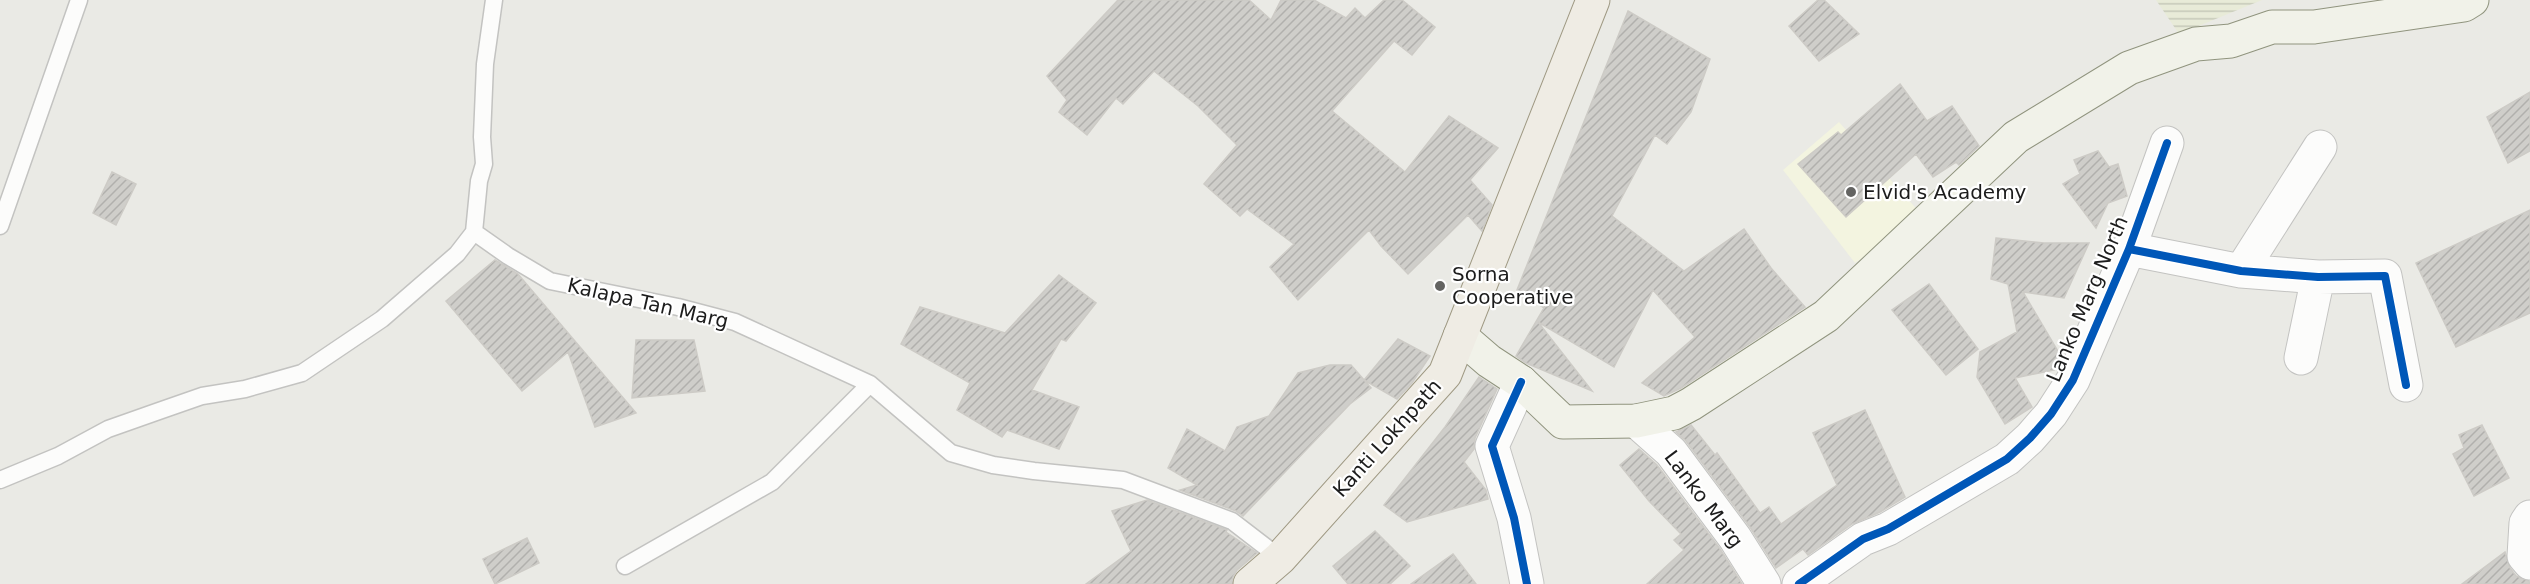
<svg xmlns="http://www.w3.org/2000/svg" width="2530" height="584" font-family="'DejaVu Sans',sans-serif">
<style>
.education{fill:#f3f4e0}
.farmland{fill:url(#farmland-rules)}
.building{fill:url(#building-hatch);stroke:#cdcbc6;stroke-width:1.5}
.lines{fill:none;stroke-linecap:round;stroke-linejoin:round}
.service-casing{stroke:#c3c3c1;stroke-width:19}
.minor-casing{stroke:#c3c3c1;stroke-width:35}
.secondary-casing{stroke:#90947e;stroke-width:35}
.primary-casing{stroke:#9f9983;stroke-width:35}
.service{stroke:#fcfcfb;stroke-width:16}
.minor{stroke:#fcfcfb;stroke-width:33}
.secondary{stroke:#f1f2e9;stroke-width:33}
.primary{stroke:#efece4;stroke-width:33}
.cycleway-casing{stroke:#fff;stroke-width:11}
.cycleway{stroke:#0057b8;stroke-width:8}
.poi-dot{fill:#646462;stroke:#fff;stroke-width:2}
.labels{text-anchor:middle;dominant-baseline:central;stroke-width:4.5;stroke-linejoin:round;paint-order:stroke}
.poi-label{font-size:20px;fill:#1c1c1c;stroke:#fff;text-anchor:start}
.street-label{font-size:20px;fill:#1c1c1c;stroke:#fff}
</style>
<defs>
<pattern id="farmland-rules" width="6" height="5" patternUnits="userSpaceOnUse" patternTransform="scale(1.5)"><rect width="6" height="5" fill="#e8ebd8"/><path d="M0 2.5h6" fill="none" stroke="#c6c9b9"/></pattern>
<pattern id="building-hatch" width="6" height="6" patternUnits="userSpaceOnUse" patternTransform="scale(1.5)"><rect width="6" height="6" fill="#cfceca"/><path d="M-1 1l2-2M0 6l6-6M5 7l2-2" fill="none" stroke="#b1b0ad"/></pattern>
</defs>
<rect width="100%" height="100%" fill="#eaeae5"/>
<!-- education -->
<path class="education" d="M1839,122L1922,215L1855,263L1783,170Z"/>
<!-- farmland -->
<path class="farmland" d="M2156,0H2262L2179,34Z"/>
<!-- building -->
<path class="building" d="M1118,0H1249L1271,20L1281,0H1314L1346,18L1355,8L1365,18L1384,0H1402L1435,27L1412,55L1394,41L1332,111L1405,172L1449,116L1498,148L1470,180L1492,205L1482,231L1468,215L1408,274L1381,246L1369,230L1298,300L1270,267L1294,244L1247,209L1240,216L1204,184L1237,145L1198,106L1154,71L1123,104L1116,98L1087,135L1059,112L1067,100L1047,76Z
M1818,0H1824L1859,34L1819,61L1789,26Z
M1628,11L1710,59L1691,112L1667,144L1655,135L1612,216L1684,271L1744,229L1771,268L1805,307L1681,388L1664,396L1642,383L1695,337L1653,290L1614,367L1538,322L1592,391L1526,363L1516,356L1544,308L1517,290Z
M1900,84L1927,121L1952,106L1979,146L1959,165L1956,162L1933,177L1916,154L1846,217L1798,164L1838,132L1841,135Z
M2530,92V151L2508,163L2487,117Z
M2098,151L2109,167L2118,164L2127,196L2108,203L2096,228L2063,184L2080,174L2074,160Z
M112,172L136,184L116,225L93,213Z
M2530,210V313L2456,347L2416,263Z
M1996,238L2044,243H2089L2064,298L2023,292L2062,358L2058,369L2015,378L2032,407L2005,424L1977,377L1980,352L2017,332L2008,284L1991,279Z
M495,260L518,274L636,413L595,427L568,352L522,391L446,301Z
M1059,275L1096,303L1066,341L1061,339L1032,390L1079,407L1059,449L1007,430L1002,437L957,410L970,383L901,344L920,307L1005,333Z
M1929,284L1978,349L1946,375L1892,310Z
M1398,339L1430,356L1412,383L1397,399L1364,380Z
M636,340H694L705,391L632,398Z
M1330,365H1351L1371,388L1350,404L1243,516L1236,511L1180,490L1197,485L1168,468L1187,429L1225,451L1237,427L1269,416L1298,373Z
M1479,377L1497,389L1475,438L1474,449L1464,462L1486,490L1488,499L1407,522L1384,505L1445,427Z
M1865,410L1905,497L1880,512L1852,524L1808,555L1803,549L1776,568L1750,527L1686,441L1676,432L1691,425L1715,455L1717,453L1760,513L1769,507L1781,524L1837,485L1813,433Z
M2482,425L2509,478L2474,496L2453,454L2464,448L2459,435Z
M1639,449L1657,465L1720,549L1742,584H1647L1684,550L1674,540L1681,534L1649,501L1620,465Z
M1147,500L1227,530L1226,532L1257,553L1237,570L1233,577L1232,584H1086L1131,551L1112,511Z
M1375,531L1410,566L1390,584H1348L1333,566Z
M527,538L539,563L495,584L483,559Z
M2505,552L2510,568L2516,576L2529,581L2530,584H2462Z
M1453,554L1476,584H1411Z"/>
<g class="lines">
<!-- service casing -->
<g class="service-casing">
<path id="service" d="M494,0L485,64L482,137L484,164L479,181L474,232L508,256L550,281L678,307L735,322L870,384L951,453L993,465L1034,471L1123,480L1232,521L1280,558
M0,226L79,0
M0,480L58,456L108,429L159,411L202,396L245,389L302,373L382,319L457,254L474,232
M625,566L772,482L870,384"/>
</g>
<!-- minor casing -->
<g class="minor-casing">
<path id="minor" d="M2129,249L2241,271L2318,277L2385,276L2406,385
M2241,271L2320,147
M2301,358L2318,277
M1521,382L1492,446L1514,518L1527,584
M1636,421L1671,452L1735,538L1764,584
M2530,517L2526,523L2524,556L2530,563
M1799,584L1863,539L1888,529L2007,459L2030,438L2051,414L2073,380L2129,249L2167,143"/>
</g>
<!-- secondary casing -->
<g class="secondary-casing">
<path id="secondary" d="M1460,336L1489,361L1521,382L1563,422L1636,421L1674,413L1691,404L1826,316L2016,137L2129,68L2196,44L2231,41L2272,27H2314L2464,5L2472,0"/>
</g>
<!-- primary casing -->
<g class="primary-casing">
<path id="primary" d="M1250,584L1280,558L1445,374L1593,0"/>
</g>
<!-- service -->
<use href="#service" class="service"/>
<!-- minor -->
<use href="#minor" class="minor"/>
<!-- secondary -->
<use href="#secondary" class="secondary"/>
<!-- primary -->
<use href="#primary" class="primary"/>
<!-- cycleway casing -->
<g class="cycleway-casing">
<path id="cycleway" d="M2129,249L2241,271L2318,277L2385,276L2406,385
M1521,382L1492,446L1514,518L1527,584
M1799,584L1863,539L1888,529L2007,459L2030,438L2051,414L2073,380L2129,249L2167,143"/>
</g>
<!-- cycleway -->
<use href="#cycleway" class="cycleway"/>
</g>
<!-- markers -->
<g class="poi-dot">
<circle cx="1851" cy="192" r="6"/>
<circle cx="1440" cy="286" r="6"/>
</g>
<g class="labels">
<!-- poi labels -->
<g class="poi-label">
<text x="1863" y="192">Elvid's Academy</text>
<text x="1452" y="274">Sorna<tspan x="1452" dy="23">Cooperative</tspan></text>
</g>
<!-- street labels -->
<g class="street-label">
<text transform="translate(2087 299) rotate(-67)">Lanko Marg North</text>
<text transform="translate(648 303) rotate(13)">Kalapa Tan Marg</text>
<text transform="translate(1387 438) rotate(-48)">Kanti Lokhpath</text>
<text transform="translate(1704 499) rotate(53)">Lanko Marg</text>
</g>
</g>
</svg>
